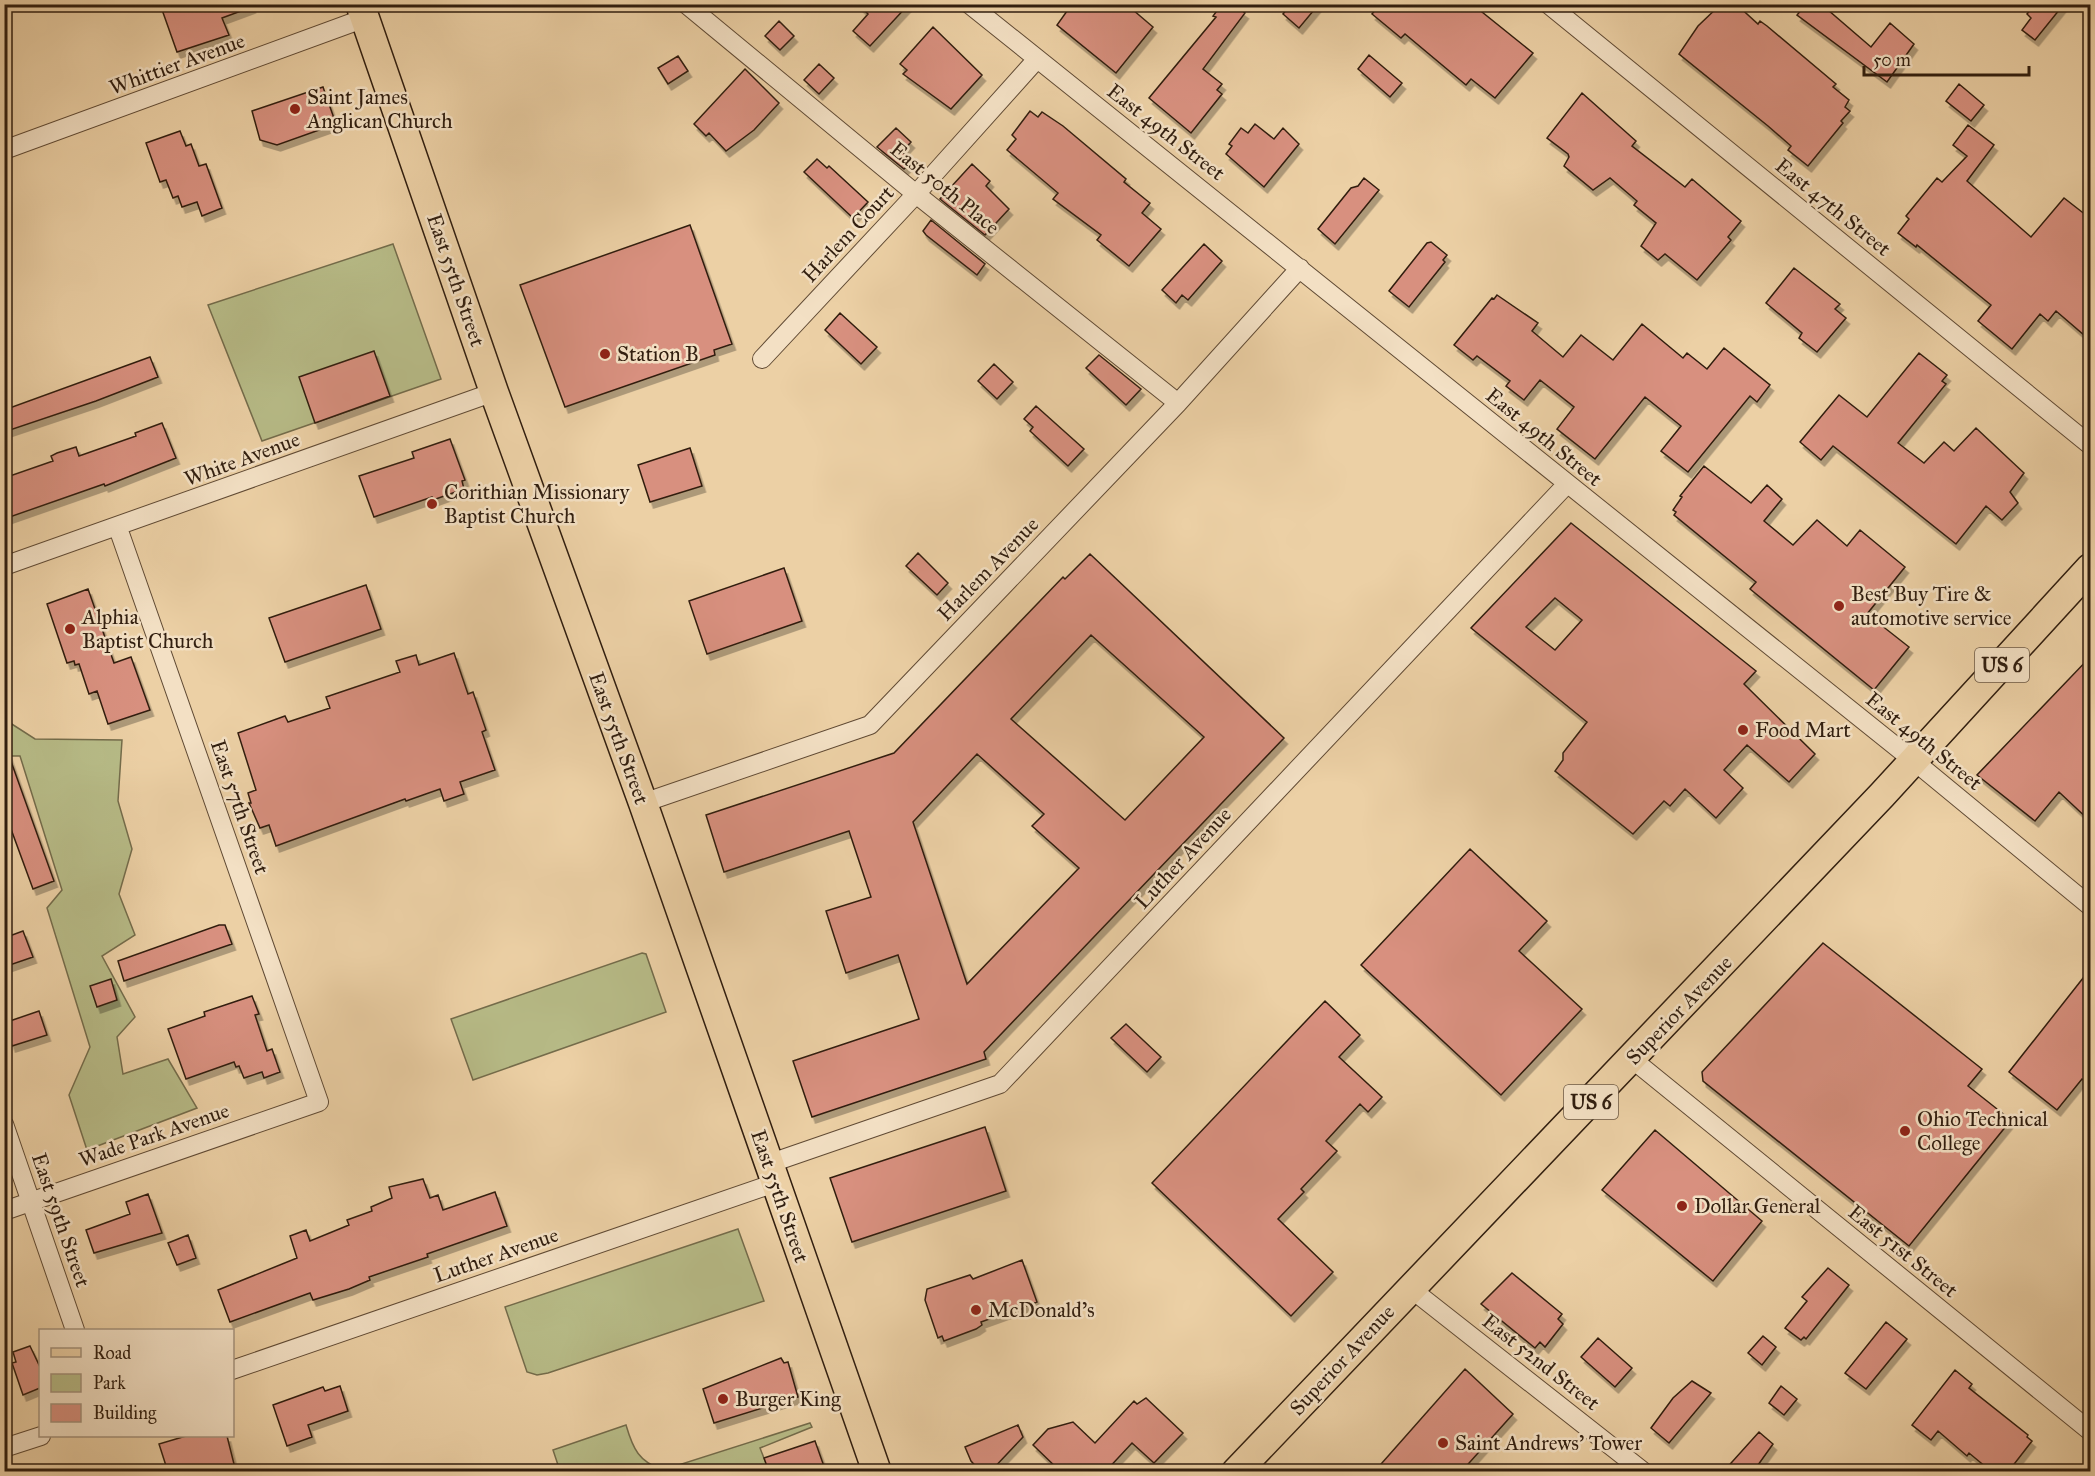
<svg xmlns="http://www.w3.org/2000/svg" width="2095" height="1476" font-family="'IM FELL Great Primer',serif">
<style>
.green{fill:#b7bb87;stroke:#746c4b;stroke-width:1.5}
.building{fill:#d8907f;stroke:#311e0f;stroke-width:1.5;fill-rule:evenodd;filter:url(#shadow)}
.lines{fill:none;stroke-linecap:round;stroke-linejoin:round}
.street-casing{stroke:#604a34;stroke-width:20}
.primary-casing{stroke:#311e0f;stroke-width:31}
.street{stroke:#f3e0c4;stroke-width:18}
.primary{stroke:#ecd0a5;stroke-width:28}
.poi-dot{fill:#8f2418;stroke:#f3e0c4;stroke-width:2}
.labels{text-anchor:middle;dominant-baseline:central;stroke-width:5;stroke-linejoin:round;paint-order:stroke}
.shield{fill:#f3e0c4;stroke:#6b5845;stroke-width:1.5}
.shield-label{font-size:20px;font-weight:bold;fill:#311e0f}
.street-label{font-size:21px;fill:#311e0f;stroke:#f3e0c4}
.poi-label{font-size:21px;fill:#311e0f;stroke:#f3e0c4;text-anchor:start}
</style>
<defs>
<filter id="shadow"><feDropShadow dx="3.5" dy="6" stdDeviation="0" flood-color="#0004"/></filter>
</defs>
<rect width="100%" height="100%" fill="#ecd0a5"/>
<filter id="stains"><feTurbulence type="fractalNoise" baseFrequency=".00333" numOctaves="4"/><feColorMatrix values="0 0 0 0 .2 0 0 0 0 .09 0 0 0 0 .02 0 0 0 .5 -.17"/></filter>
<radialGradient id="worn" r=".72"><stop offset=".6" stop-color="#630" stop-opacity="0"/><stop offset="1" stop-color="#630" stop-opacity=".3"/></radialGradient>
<!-- green -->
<path class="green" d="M393,244L441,379L262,441L208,305Z
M4,719L35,739L122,740L118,801L132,849L119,894L135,935L102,956L135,1017L117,1037L123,1074L168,1059L197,1108L87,1150L69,1095L90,1047L47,908L62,890L20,756H5Z
M642,953L646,954L666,1012L473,1080L451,1019Z
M738,1229L764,1301L548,1373L537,1375L527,1372L505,1307Z
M810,1423L812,1427L760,1448L769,1471H560L553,1450L626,1425C633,1449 639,1462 663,1470Z"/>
<!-- building -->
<path class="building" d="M160,4H252V7L222,18L229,35L177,52Z
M858,4H909L870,46L853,31L868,14Z
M1072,4H1126L1153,27L1116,73L1057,25Z
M1222,4H1233L1245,13L1203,69L1222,84L1217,90L1222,94L1191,133L1149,98L1216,17L1213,16Z
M1291,4H1319L1299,28L1283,14Z
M1380,4H1472L1533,53L1495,98L1471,79L1466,85L1405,34L1401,38L1372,14Z
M1721,4H1736L1758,24L1760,21L1767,26L1836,84L1833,87L1849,100L1845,107L1850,111L1841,121L1843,123L1808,166L1788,150L1791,146L1768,126L1679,54L1698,26Z
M1806,4H1821L1871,47L1890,23L1914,44L1887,82L1797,15Z
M2035,4H2064L2035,40L2022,30L2031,18L2027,14Z
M779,21L794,36L780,50L765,36Z
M933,27L982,75L951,109L903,74L907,70L900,64Z
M1369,55L1402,83L1390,97L1358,69Z
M678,56L688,71L668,84L658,68Z
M819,64L834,78L819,94L804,80Z
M745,69L779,103L754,130L726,151L709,133L706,136L694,124Z
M1959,84L1984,105L1971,121L1946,101Z
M323,87L336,124L277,145L260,140L252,111Z
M1582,93L1636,141L1632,146L1685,187L1692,179L1741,221L1728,237L1731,240L1697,280L1665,254L1658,260L1641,246L1656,223L1634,205L1637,201L1610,178L1593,190L1564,166L1569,157L1568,154L1547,138Z
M1030,111L1038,117L1042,112L1063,126L1126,179L1124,182L1150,203L1142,213L1161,229L1129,266L1097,240L1101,235L1053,199L1058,193L1007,150L1016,139L1012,135Z
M1255,124L1274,139L1283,128L1299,144L1264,187L1226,154L1232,146L1229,144L1241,128L1248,133Z
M1968,125L1994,145L1967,181L2031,237L2064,198L2091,219V341L2056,311L2048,321L2040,314L2012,349L1978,321L1991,305L1917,245L1916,247L1898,233L1909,219L1906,216L1937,178L1942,182L1967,156L1953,145Z
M896,128L911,142L902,152L912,161L904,169L877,147Z
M180,131L186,146L191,144L199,166L206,164L222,208L202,216L197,202L182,207L178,196L173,198L166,180L160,182L146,143Z
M817,159L827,168L829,166L868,202L853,218L804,172Z
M972,164L990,181L986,186L1009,209L985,235L940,199Z
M1364,178L1379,190L1335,244L1318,229L1351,188L1358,186Z
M931,220L985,264L977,275L926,235L923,231Z
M690,225L732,344L714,350L715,355L565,407L520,285Z
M1431,242L1447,255L1443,260L1445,262L1409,307L1389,291L1427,243Z
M1204,244L1222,261L1188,300L1182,295L1176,303L1162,290Z
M1794,268L1840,304L1835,309L1846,318L1817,352L1799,338L1802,333L1766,303Z
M1497,295L1538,323L1532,331L1563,357L1581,335L1613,360L1642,324L1683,358L1687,353L1707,369L1724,348L1770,385L1757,402L1750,396L1688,472L1661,451L1681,426L1645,397L1595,459L1557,429L1574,407L1540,380L1524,400L1506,386L1510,381L1477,356L1473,360L1454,345L1492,298L1494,299Z
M840,313L877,347L861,364L825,330Z
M374,351L390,396L315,423L299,377Z
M1919,353L1947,375L1942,381L1946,384L1898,443L1924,463L1944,442L1954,451L1976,428L2024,473L2010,492L2018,503L2002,520L1986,506L1956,544L1833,446L1821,460L1800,442L1839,395L1867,417Z
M1099,355L1141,389L1126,405L1086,368Z
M150,357L158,377L96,401L4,432V410Z
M994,364L1013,382L997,399L978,381Z
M1036,406L1084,449L1068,466L1030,431L1033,427L1024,419Z
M162,423L176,458L105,486L104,484L4,519V478L53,461L51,456L57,453L76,447L79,456L136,436L135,433Z
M450,439L465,480L462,481L464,489L433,500L432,497L374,517L359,476L414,458L412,452Z
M690,448L702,486L650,502L638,465Z
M1704,466L1751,503L1767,485L1782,499L1764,521L1793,545L1817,520L1847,546L1860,530L1905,567L1867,614L1909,647L1874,690L1750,589L1756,582L1674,515L1676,512L1673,510L1682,497L1680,496Z
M1571,523L1756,671L1744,684L1815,754L1789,782L1747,745L1724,770L1743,788L1716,818L1685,789L1670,806L1664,801L1633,834L1555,771L1563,760V753L1587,722L1471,628ZM1555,598L1582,620L1555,650L1526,627Z
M918,553L948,583L937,595L906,566Z
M1090,554L1284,738L984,1052L986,1059L812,1117L793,1061L919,1019L898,955L846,973L826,911L871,897L849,831L724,872L706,815L894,753L1063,577L1065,579ZM1091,635L1204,737L1125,820L1011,719ZM977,754L1044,814L1032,826L1079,868L967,984L913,822Z
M784,568L802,621L707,654L689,601Z
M366,585L381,629L285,662L269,618Z
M88,589L114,663L131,657L150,710L108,724L97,691L89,694L79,664L75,665L74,661L67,663L47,604Z
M454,653L468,694L473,692L486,730L482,732L495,770L460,782L464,794L444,801L440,789L406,801L405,799L276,846L269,825L260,828L249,803H251L248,793L256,790L238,733L285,716L288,722L330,708L326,697L400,672L396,661L416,655L419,665Z
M2091,656V822L2059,792L2035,821L1977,775Z
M4,753H8L54,881L33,889L4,810Z
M1470,849L1547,921L1519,951L1582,1009L1501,1095L1361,965Z
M219,925H225L232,944L124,981L118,961Z
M23,931L33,957L4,967V938Z
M1823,943L1982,1069L1968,1086L2011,1120L1909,1246L1703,1081L1702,1072Z
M2091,968V1085L2082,1079L2057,1110L2009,1072Z
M111,979L117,1000L97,1007L90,986Z
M252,996L259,1014L255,1015L267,1051L272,1049L280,1072L264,1078L262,1072L244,1078L239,1066L236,1067L234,1062L186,1079L168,1029L205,1016L204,1012Z
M1325,1001L1360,1035L1339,1057L1382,1097L1368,1112L1360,1104L1326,1141L1337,1151L1301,1189L1304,1192L1278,1219L1333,1272L1291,1316L1152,1183Z
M39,1011L47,1035L12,1046L4,1023Z
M1126,1024L1161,1057L1147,1072L1111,1038Z
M985,1127L1006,1191L852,1242L830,1178Z
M1655,1130L1762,1221L1713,1281L1602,1190Z
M423,1179L430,1198L438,1195L443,1210L495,1192L507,1226L427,1254L428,1257L369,1277L370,1280L349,1289L313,1300L310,1293L230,1322L218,1290L297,1258L290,1236L306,1230L310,1241L349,1225L347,1220L372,1211L371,1207L392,1198L389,1187Z
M148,1194L162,1233L94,1253L86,1230L130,1214L126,1202Z
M188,1235L196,1258L177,1265L168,1243Z
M1022,1260L1037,1302L981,1322L982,1325L976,1329L944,1341L942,1336L938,1338L925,1300L927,1289L970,1275L973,1279Z
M1828,1268L1849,1285L1806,1339L1804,1337L1801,1340L1785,1328L1807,1301L1802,1297Z
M1512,1273L1562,1314L1558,1319L1563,1324L1545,1347L1540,1342L1535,1348L1481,1304Z
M1886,1322L1907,1339L1866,1389L1845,1373Z
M1763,1336L1776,1347L1762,1365L1748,1353Z
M1598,1338L1632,1368L1615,1387L1581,1357Z
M30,1346L40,1367V1388L23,1395L12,1363L16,1362L13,1352Z
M781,1358L784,1363L788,1362L798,1397L714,1423L703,1389Z
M1465,1369L1513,1414L1461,1472H1374Z
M1955,1370L1972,1384L1969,1388L2028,1435L2027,1437L2032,1441L2008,1472H1992L1969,1453L1967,1456L1938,1431L1931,1440L1912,1425Z
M1692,1381L1711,1393L1669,1443L1651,1428L1673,1398Z
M340,1386L348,1411L308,1425L312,1437L287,1446L273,1405L323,1387L325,1391Z
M1781,1386L1797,1399L1784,1415L1769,1403Z
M1146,1398L1183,1433L1154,1463L1132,1443L1105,1472H1061L1033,1445L1048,1429L1073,1422L1095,1443L1134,1401L1137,1404Z
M1018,1425L1023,1437L990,1472H981L971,1461L965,1447Z
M1759,1432L1773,1444L1753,1472H1723Z
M186,1436H227L236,1472H168L159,1444Z
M815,1441L826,1472H769L764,1458Z"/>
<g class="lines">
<!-- street casing -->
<g class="street-casing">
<path id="street" d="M686,4L916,194L1178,403
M969,4L1914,761L2090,906
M1548,4L2090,445
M4,150L365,18
M762,359L916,194L1037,59
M4,566L494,392
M643,803L870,725L1178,403L1300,268
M1632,1059L2090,1431
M4,1124L75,1330
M768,1164L1000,1084L1566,485
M4,1211L319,1102L118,528
M1410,1288L1644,1472
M232,1370L775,1183
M4,1448L41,1436"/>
</g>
<!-- primary casing -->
<g class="primary-casing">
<path id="primary" d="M360,4L494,392L643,803L877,1472
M1236,1472L1882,795L2090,568"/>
</g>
<!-- street -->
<use href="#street" class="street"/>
<!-- primary -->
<use href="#primary" class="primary"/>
</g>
<!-- markers -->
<g class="poi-dot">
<circle cx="295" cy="109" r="6"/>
<circle cx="605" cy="354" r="6"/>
<circle cx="432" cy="504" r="6"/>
<circle cx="1839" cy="606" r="6"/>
<circle cx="70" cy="629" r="6"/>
<circle cx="1743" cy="730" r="6"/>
<circle cx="1905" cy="1131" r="6"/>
<circle cx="1682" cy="1206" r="6"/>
<circle cx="976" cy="1310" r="6"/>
<circle cx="723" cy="1399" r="6"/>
<circle cx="1443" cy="1443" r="6"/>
</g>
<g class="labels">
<!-- shield labels -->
<g class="shield">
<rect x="1975" y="648" width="54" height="34" rx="4.5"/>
<rect x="1564" y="1085" width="54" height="34" rx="4.5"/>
</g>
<g class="shield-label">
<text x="2002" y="665">US 6</text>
<text x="1591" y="1102">US 6</text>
</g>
<!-- street labels -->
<g class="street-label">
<text transform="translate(177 64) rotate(-20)">Whittier Avenue</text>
<text transform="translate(1166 132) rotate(38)">East 49th Street</text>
<text transform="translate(945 188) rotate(39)">East 50th Place</text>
<text transform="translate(1833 207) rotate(39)">East 47th Street</text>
<text transform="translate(848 234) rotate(-47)">Harlem Court</text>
<text transform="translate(456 280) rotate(71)">East 55th Street</text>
<text transform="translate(1544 437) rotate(39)">East 49th Street</text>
<text transform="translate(242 459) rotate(-20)">White Avenue</text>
<text transform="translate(988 569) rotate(-46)">Harlem Avenue</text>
<text transform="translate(619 738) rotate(70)">East 55th Street</text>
<text transform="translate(1924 741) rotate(39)">East 49th Street</text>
<text transform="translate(240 807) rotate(71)">East 57th Street</text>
<text transform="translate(1183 858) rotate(-47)">Luther Avenue</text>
<text transform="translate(1679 1010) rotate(-46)">Superior Avenue</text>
<text transform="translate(154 1135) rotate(-19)">Wade Park Avenue</text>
<text transform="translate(780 1196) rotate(71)">East 55th Street</text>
<text transform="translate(61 1220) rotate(71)">East 59th Street</text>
<text transform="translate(1903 1251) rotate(39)">East 51st Street</text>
<text transform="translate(496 1255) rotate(-19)">Luther Avenue</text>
<text transform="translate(1342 1360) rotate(-47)">Superior Avenue</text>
<text transform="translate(1541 1362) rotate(38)">East 52nd Street</text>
</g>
<!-- poi labels -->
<g class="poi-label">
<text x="307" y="97">Saint James<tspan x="307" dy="24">Anglican Church</tspan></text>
<text x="617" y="354">Station B</text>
<text x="444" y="492">Corithian Missionary<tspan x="444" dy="24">Baptist Church</tspan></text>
<text x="1851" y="594">Best Buy Tire &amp;<tspan x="1851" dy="24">automotive service</tspan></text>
<text x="82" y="617">Alphia<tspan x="82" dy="24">Baptist Church</tspan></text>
<text x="1755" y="730">Food Mart</text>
<text x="1917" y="1119">Ohio Technical<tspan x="1917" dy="24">College</tspan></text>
<text x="1694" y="1206">Dollar General</text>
<text x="988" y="1310">McDonald's</text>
<text x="735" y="1399">Burger King</text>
<text x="1455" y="1443">Saint Andrews' Tower</text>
</g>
</g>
<!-- margin -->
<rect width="2095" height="1476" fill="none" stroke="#ecd0a5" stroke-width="24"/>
<rect x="6" y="6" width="2083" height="1464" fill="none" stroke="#311e0f" stroke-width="3"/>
<rect x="12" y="12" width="2071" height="1452" fill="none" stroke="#311e0f" stroke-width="1.5"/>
<!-- legend -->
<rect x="39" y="1329" width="195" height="108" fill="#f3e0c4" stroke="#a5927c" stroke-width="1.5"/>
<rect x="51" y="1348" width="30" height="9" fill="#ecd0a5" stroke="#a5927c" stroke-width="1.5"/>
<text x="93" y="1359" font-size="18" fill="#311e0f">Road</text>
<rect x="51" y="1374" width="30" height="18" fill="#b7bb87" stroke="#a5927c" stroke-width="1.5"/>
<text x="93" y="1389" font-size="18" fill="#311e0f">Park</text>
<rect x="51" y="1404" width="30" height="18" fill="#d8907f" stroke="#a5927c" stroke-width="1.5"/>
<text x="93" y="1419" font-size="18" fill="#311e0f">Building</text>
<!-- scale -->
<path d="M1864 66v9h165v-9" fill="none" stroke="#311e0f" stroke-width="3"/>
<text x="1873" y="66" font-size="18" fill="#311e0f" stroke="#f3e0c4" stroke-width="4.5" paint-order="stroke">50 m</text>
<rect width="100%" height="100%" filter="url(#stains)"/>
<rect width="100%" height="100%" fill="url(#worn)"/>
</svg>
